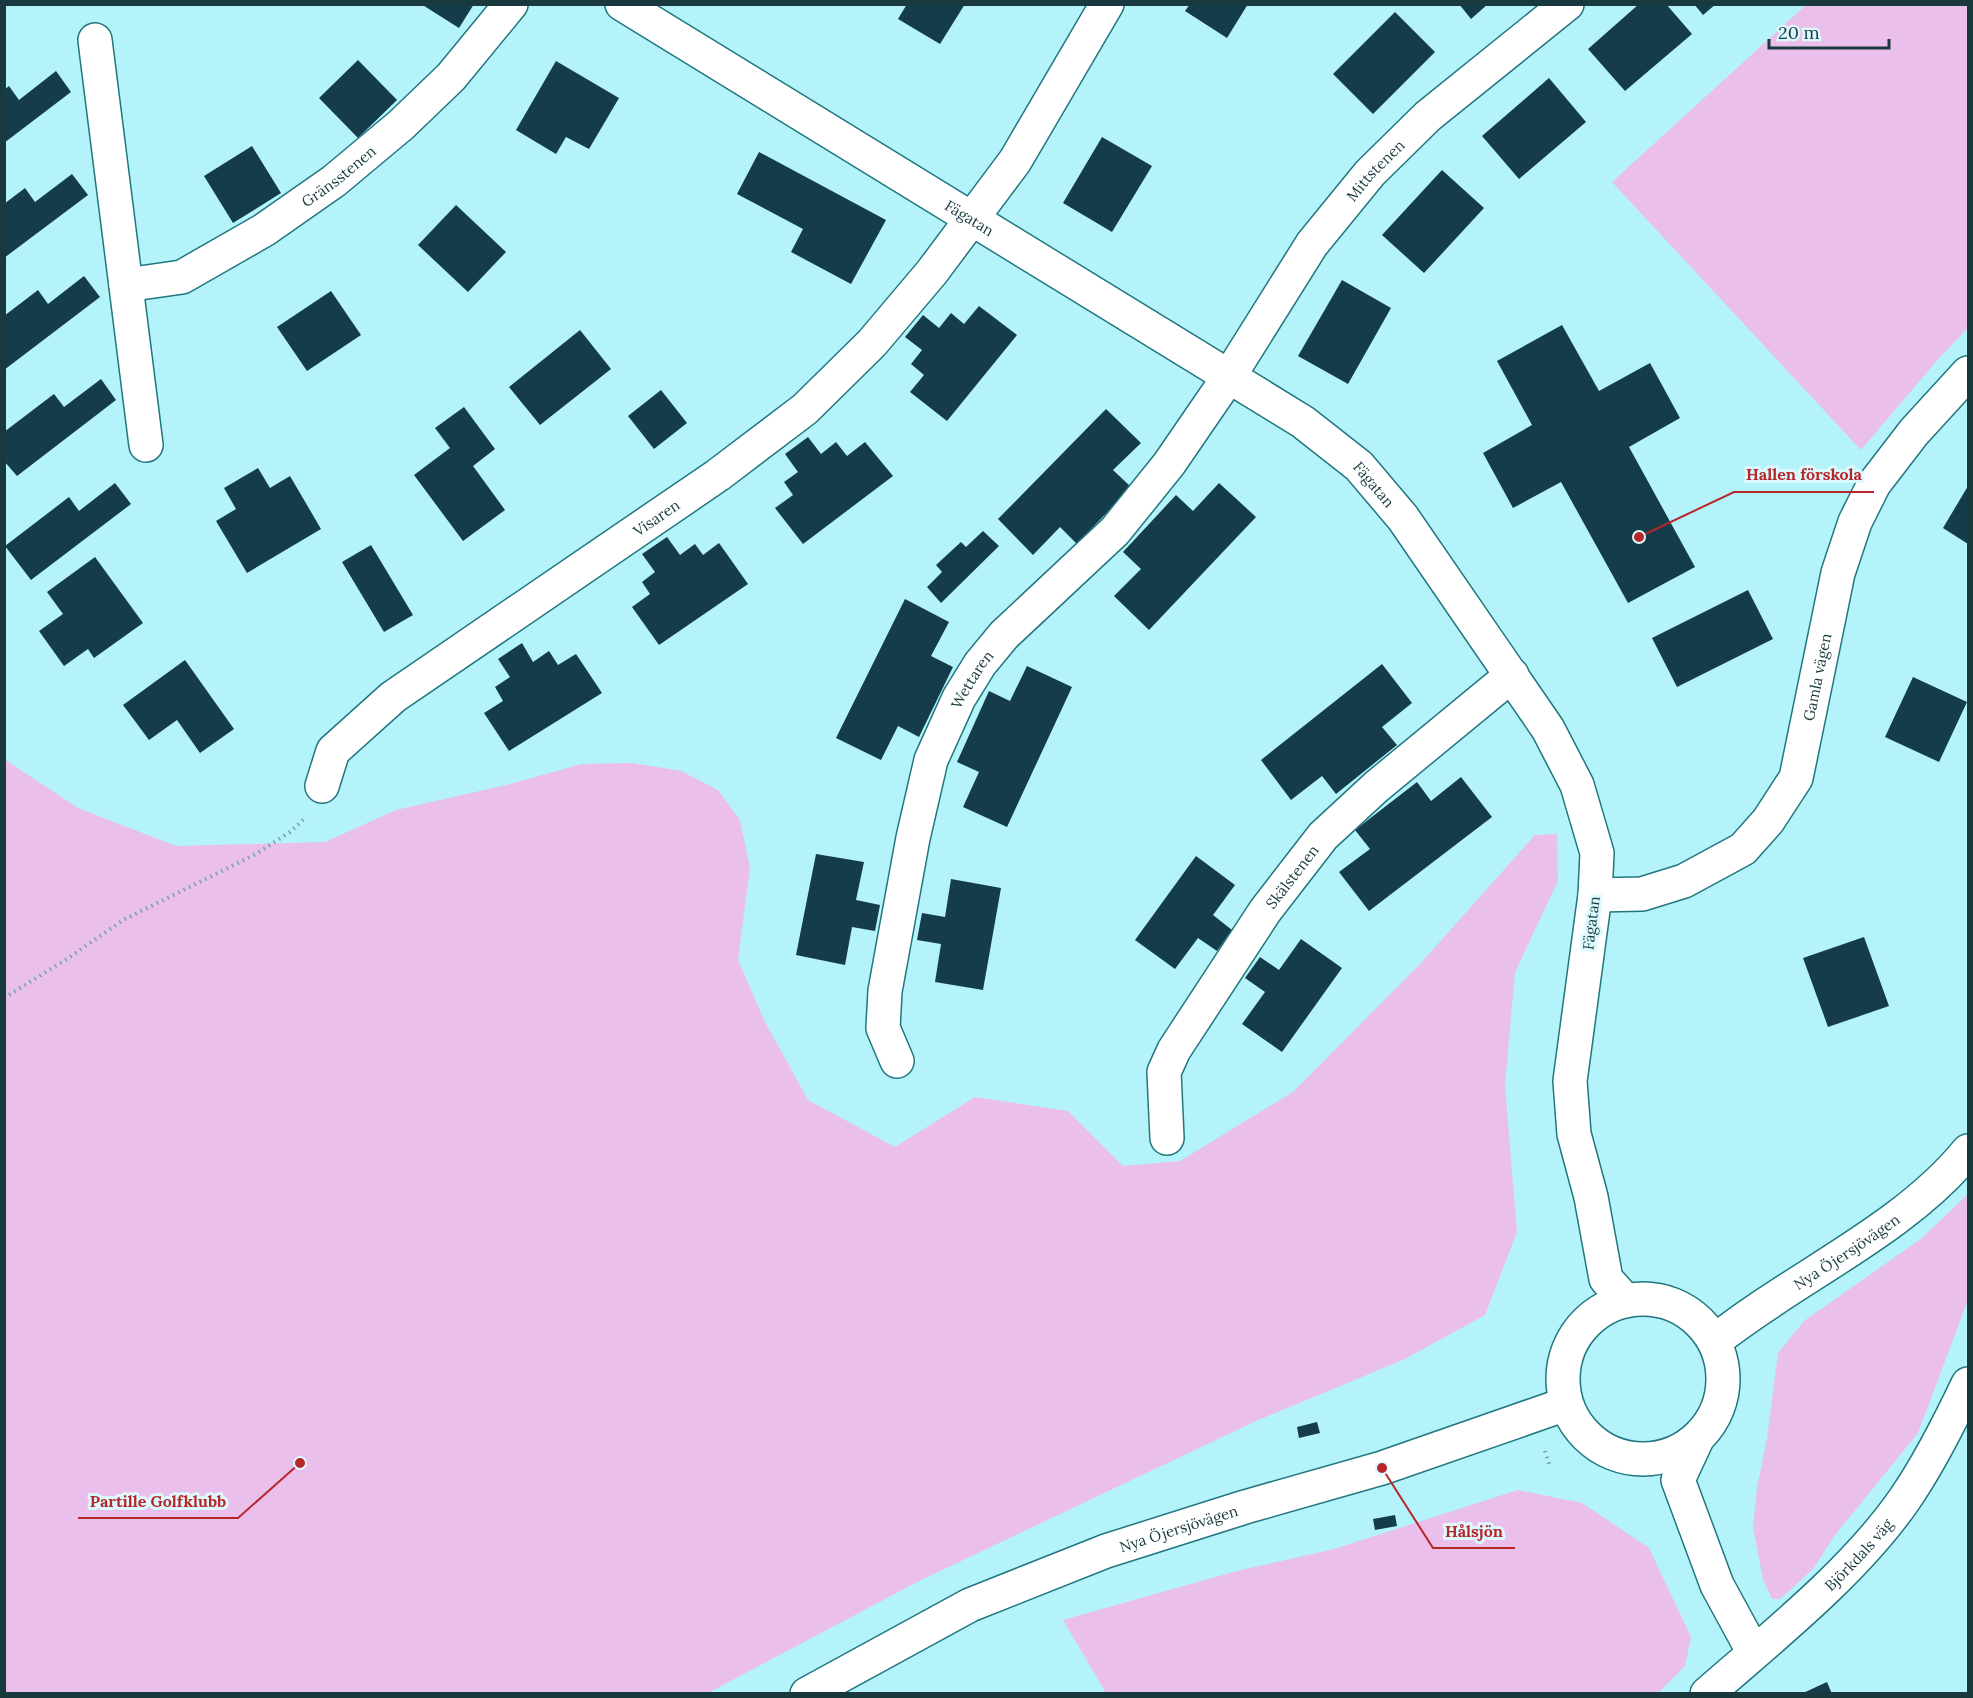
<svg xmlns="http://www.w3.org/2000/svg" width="1973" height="1698" font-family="Lora,serif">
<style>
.green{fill:#eabfeb}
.building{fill:#143c4b}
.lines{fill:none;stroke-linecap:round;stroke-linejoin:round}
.minor-casing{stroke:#217780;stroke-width:36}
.tertiary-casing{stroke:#217780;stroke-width:36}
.path{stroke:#71a4aa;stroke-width:4;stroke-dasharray:1.5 4.5;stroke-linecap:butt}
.minor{stroke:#fff;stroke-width:33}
.tertiary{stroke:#fff;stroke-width:33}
.labels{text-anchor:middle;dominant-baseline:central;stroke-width:6;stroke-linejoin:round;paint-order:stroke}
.street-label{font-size:15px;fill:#183a3e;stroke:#dcfafe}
.leader{fill:none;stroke:#b7272a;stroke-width:2}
.callout-dot{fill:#b7272a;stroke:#dcfafe;stroke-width:2}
.callout-label{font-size:16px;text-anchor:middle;font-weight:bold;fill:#b7272a;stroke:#dcfafe;stroke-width:6;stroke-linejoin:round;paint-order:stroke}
</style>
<rect width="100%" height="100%" fill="#b4f3fa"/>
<!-- green -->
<path class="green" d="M1806,5H1968V328L1940,357L1861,450L1612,182Z
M4,759L78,808L176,846L325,842L396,810L506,785L582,764L632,763L681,771L718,790L740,820L750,868L738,960L765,1022L808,1100L895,1147L975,1097L1068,1111L1123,1166L1180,1161L1293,1092L1420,964L1535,835L1557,834L1558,881L1515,972L1505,1085L1517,1232L1485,1315L1405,1359L1256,1421L919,1581L708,1693H5Z
M1968,1194V1300L1918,1433L1835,1535L1813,1569L1780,1599H1772L1763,1579L1753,1528L1757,1488L1767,1438L1778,1353L1804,1321L1922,1238Z
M1518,1490L1582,1503L1649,1548L1691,1637L1685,1666L1658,1693H1106L1063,1620L1233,1572L1334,1549Z"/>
<!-- building -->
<path class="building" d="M421,4H474L459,28Z
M907,4H965L940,44L898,19Z
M1190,4H1248L1227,38L1185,11Z
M1459,4H1488L1471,19Z
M1639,4H1666L1692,34L1625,91L1588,49Z
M1694,4H1716L1703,15Z
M1395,12L1435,52L1373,114L1333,74Z
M358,60L397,100L358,138L319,98Z
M556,61L619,98L589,149L566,137L556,154L516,130Z
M56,71L71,92L4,143V90L9,86L19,100Z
M1549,78L1586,122L1519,179L1482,136Z
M1102,137L1152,166L1112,232L1063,203Z
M252,146L281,193L233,223L204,176Z
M759,152L886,220L851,284L791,252L803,229L737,194Z
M1442,170L1484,208L1424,273L1382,235Z
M72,174L88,195L4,258V204L25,188L35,202Z
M456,205L506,252L468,292L418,245Z
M84,276L100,297L4,370V316L38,290L48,304Z
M1342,280L1391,308L1348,384L1298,356Z
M331,291L361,335L307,371L277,327Z
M979,306L1017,335L947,421L910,392L924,375L911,364L922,350L905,337L923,315L939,328L951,313L964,324Z
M1562,325L1599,391L1650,363L1680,418L1629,447L1695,567L1628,603L1561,482L1513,508L1483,453L1532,425L1497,361Z
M580,330L611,369L540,425L509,387Z
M101,379L116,400L17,476L4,461V432L54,394L64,407Z
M661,390L687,423L654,449L628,416Z
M464,407L495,449L473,466L505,510L463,541L414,475L450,448L435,428Z
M1106,409L1141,443L1113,470L1131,487L1077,544L1060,527L1033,555L998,519Z
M808,437L821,454L836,442L847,456L865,442L893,476L803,544L775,508L793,495L784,482L798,472L785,454Z
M258,468L270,488L290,476L321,529L247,573L216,521L236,509L224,488Z
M115,483L131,504L31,580L5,546L69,497L79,511Z
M1219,483L1256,517L1149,630L1114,596L1141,569L1123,552L1176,495L1193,511Z
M1968,486V544L1943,528Z
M983,531L999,546L941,603L927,587L942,572L936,565L961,542L966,547Z
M667,537L680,555L695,544L703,555L719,543L748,584L659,645L632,607L650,594L642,582L655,572L642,554Z
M371,545L413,615L384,632L342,562Z
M95,557L143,623L94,658L88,649L64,666L39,631L63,614L47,592Z
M1748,590L1773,639L1677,687L1652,638Z
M905,599L949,622L931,656L953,667L919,737L898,726L881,760L836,738Z
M522,643L533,662L549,651L558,665L576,654L602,693L509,751L484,713L503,701L495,687L510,677L498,659Z
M185,660L234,729L200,753L177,720L149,740L123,705Z
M1382,664L1412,703L1382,727L1397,745L1336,794L1322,776L1291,800L1261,760Z
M1027,666L1072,687L1007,827L963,807L979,772L957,762L989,691L1010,701Z
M1913,677L1967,702L1939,762L1885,737Z
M1461,777L1492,817L1369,911L1339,872L1370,849L1355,830L1417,782L1431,801Z
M816,854L864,862L856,900L880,905L875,931L852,927L845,965L796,955Z
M1196,856L1235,885L1213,915L1232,930L1217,951L1198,938L1175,969L1135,940Z
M951,879L1001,888L983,990L935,982L941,944L917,940L922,913L945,917Z
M1864,937L1889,1006L1828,1027L1803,958Z
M1301,939L1342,968L1282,1052L1242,1024L1265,992L1245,978L1260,957L1279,970Z
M1317,1422L1320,1433L1299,1438L1297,1427Z
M1395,1515L1397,1526L1375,1530L1373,1519Z
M1827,1682L1832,1694H1801Z"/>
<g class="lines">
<!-- minor casing -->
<g class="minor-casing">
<g id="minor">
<path id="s1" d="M622,4L1303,422L1359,466L1403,518L1548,729L1577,785L1597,853L1595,895L1570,1081L1574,1134L1591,1197L1606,1279L1625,1300"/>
<path d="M95,40L146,445"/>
<path id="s2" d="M126,285L182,277L264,230L334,181L401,125L451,77L511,4"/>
<path id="s3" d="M322,786L333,751L393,697L718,475L805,409L872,343L932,272L1015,161L1107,4"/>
<path id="s4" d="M1595,895L1642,894L1684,881L1743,849L1768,821L1796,778L1838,573L1855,522L1874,484L1914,432L1968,373"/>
<path id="s5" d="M897,1061L883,1028L885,991L913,838L931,760L959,698L980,664L1004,635L1115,531L1169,464L1228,378L1312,244L1370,173L1428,116L1567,4"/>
<path id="s6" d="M1167,1138L1164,1072L1174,1050L1265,911L1323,836L1376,787L1512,675"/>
<path d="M1697,1439L1678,1480L1717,1585L1754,1653"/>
<path id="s7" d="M1707,1694C1773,1636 1854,1572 1904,1500C1929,1464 1949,1424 1968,1384"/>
</g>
</g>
<!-- tertiary casing -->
<g class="tertiary-casing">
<g id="tertiary">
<circle cx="1643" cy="1379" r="80"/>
<path id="s8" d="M1715,1341C1795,1277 1904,1230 1968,1151"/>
<path id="s9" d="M807,1694L970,1605L1106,1551L1245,1507L1382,1468L1566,1404"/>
</g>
</g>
<!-- path -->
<path class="path" d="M4,998L67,959L123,920L256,854L290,832L304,819
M1545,1451L1550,1467"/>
<!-- minor -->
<use href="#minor" class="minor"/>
<!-- tertiary -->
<use href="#tertiary" class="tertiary"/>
</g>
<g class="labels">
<!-- street labels -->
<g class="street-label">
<text stroke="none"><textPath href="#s5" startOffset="1052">Mittstenen</textPath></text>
<text stroke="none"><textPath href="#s2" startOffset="243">Gränsstenen</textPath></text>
<text stroke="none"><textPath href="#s1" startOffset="408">Fägatan</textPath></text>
<text stroke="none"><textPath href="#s1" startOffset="894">Fägatan</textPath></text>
<text stroke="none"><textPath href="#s3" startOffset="436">Visaren</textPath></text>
<text stroke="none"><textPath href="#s4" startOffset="350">Gamla vägen</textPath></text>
<text stroke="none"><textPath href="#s5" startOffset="399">Wettaren</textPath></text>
<text stroke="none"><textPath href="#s6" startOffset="300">Skälstenen</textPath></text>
<text transform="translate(1591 923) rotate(-83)">Fägatan</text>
<text stroke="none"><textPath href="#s8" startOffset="159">Nya Öjersjövägen</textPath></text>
<text stroke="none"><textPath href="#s9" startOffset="408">Nya Öjersjövägen</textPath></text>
<text stroke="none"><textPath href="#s7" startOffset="206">Björkdals väg</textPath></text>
</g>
</g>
<!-- callouts -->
<path class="leader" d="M1639 537L1734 492H1874M300 1463L238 1518H78M1382 1468L1433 1548H1515"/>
<g class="callout-dot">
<circle cx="1639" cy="537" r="6"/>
<circle cx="300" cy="1463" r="6"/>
<circle cx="1382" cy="1468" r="6"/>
</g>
<g class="callout-label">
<text x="1804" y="480">Hallen förskola</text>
<text x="158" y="1507">Partille Golfklubb</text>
<text x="1474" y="1537">Hålsjön</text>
</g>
<!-- border -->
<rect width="1973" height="1698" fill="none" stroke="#183a3e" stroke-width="12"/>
<!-- scale -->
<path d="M1769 39v9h120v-9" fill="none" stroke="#183a3e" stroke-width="3"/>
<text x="1778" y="39" font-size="18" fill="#183a3e" stroke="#dcfafe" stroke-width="4.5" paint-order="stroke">20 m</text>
</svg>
